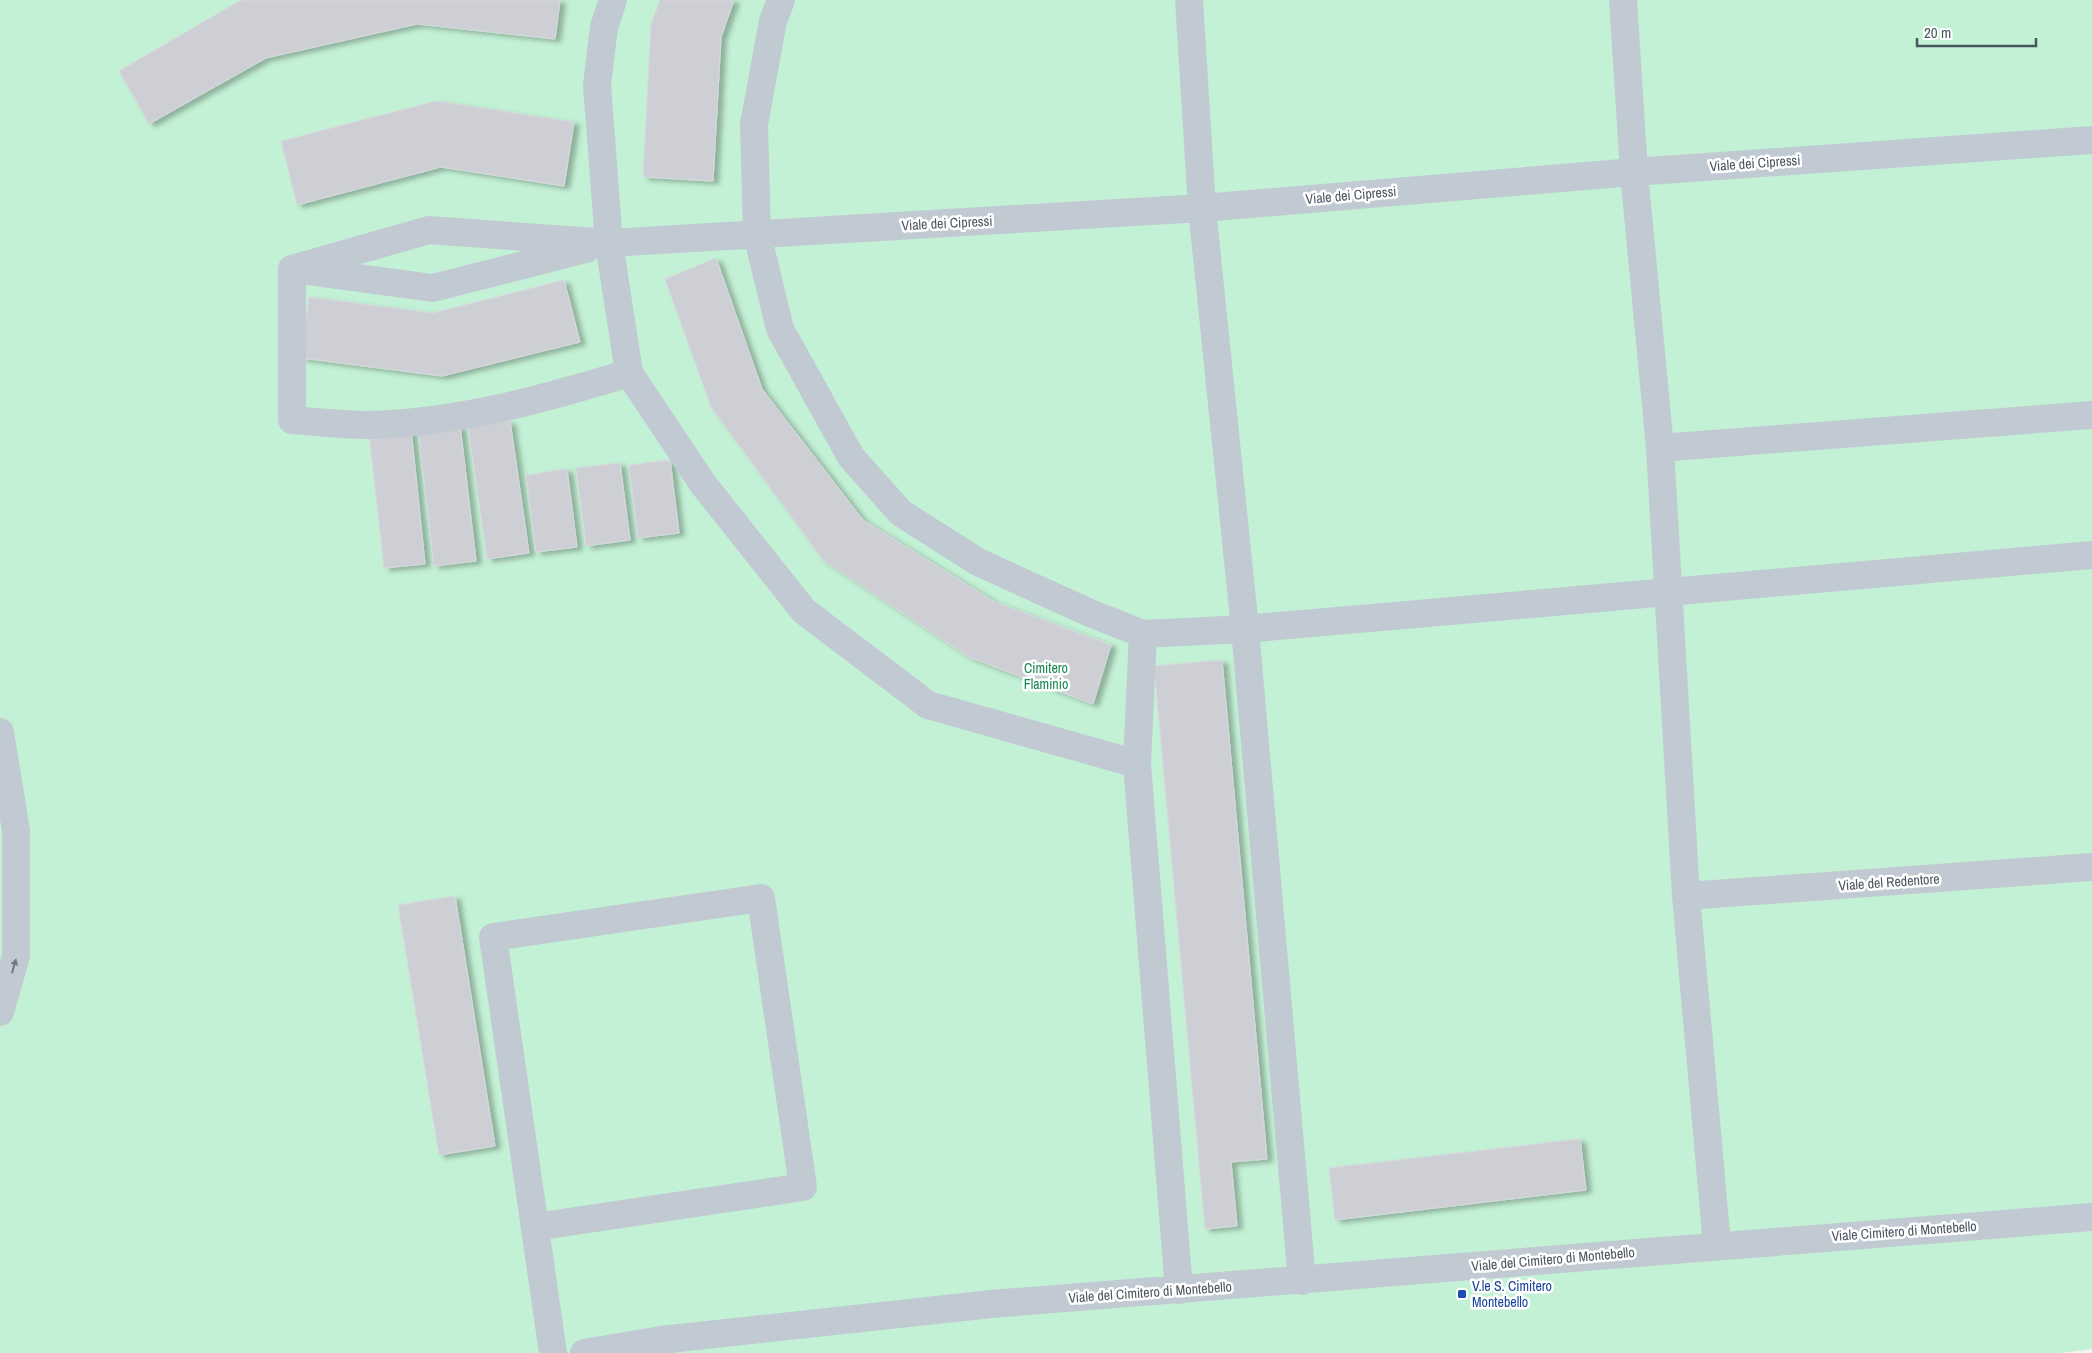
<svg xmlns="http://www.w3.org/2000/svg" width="2092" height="1353" font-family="'Archivo Narrow',sans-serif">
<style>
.green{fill:#c3f1d5}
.building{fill:#cdcfd5;stroke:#d7d9de;filter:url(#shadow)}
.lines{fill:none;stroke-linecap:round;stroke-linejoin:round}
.minor{stroke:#c1cad2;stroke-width:28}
.oneway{fill:#6e7983}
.transit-dot{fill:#1a4fb4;stroke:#fff;stroke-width:2}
.labels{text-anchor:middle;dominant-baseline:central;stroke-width:5;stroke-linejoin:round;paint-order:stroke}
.street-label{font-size:14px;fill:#4a5661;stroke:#fff}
.park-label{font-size:14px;fill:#17864f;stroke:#fff}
.transit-label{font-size:14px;fill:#164399;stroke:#fff;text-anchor:start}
</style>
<defs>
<filter id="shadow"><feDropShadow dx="5.5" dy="3" stdDeviation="2.5" flood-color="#0004"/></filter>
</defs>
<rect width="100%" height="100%" fill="#f5f3f3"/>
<!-- green -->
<path class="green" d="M0,0H2092V1349L2061,1353H0Z"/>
<!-- building -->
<path class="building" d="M241,0H560L555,39L417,24L266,58L149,124L119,71Z
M660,0H734L721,37L713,181L643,177L651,24Z
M436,101L574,122L564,186L441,167L297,205L281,141Z
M716,258L762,389L863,520L995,602L1111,645L1093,704L969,657L823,560L711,407L665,279Z
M564,280L580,342L442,376L301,358L309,297L433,313Z
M510,421L529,553L487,559L468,426Z
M460,425L476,561L434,566L418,430Z
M411,429L425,564L384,568L369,434Z
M670,460L679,533L638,538L629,465Z
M620,463L630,540L586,546L576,468Z
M567,469L577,547L536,552L526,475Z
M1222,660L1267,1159L1231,1162L1237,1226L1205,1229L1154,666Z
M455,896L495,1146L439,1155L398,905Z
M1580,1139L1586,1190L1335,1220L1329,1168Z"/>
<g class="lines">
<!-- minor -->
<path class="minor" d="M781,0L773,21L754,124L757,234L780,329L851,457L901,513L978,562L1090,613L1143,634L1245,629L2092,555
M1189,0L1202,208L1245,629L1302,1281
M1623,0L1634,172L1660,448L1686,896L1717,1245
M586,249L433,288L292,269V420C317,422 343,425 368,425C458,423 544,399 629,373L609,243L597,85L604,27L613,0
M292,269L429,230L609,243L1202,208L1634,172L2092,140
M629,373L703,484L804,611L928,705L1137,764L1143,634
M1660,448L2092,415
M0,732L16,831V956L0,1012
M1137,764L1179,1290
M1686,896L2092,867
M535,1227L803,1187L761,898L493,937L553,1353
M584,1353L661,1340L991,1304L2092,1217"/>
</g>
<!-- one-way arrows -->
<defs><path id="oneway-solid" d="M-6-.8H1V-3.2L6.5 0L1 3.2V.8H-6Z" transform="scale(1.25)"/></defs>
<use class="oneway" href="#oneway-solid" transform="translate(14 966) rotate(-74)"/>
<!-- markers -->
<rect class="transit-dot" x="1457" y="1289" width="10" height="10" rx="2.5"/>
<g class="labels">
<!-- street labels -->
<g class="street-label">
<text transform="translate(1755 163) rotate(-4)">Viale dei Cipressi</text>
<text transform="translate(1351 195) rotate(-5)">Viale dei Cipressi</text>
<text transform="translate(947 223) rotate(-3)">Viale dei Cipressi</text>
<text transform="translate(1889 882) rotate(-4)">Viale del Redentore</text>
<text transform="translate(1904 1231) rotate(-4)">Viale Cimitero di Montebello</text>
<text transform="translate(1553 1259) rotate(-5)">Viale del Cimitero di Montebello</text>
<text transform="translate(1150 1292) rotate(-4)">Viale del Cimitero di Montebello</text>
</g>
<!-- park labels -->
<g class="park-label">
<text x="1046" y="668">Cimitero<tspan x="1046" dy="16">Flaminio</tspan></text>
</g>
<!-- transit labels -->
<g class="transit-label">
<text x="1472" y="1286">V.le S. Cimitero<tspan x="1472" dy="16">Montebello</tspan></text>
</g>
</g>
<!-- scale -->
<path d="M1917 38v8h119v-8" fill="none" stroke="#4a5661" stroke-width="2.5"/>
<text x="1924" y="38" font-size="15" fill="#4a5661" stroke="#ffffff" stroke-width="4" paint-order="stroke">20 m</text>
</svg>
